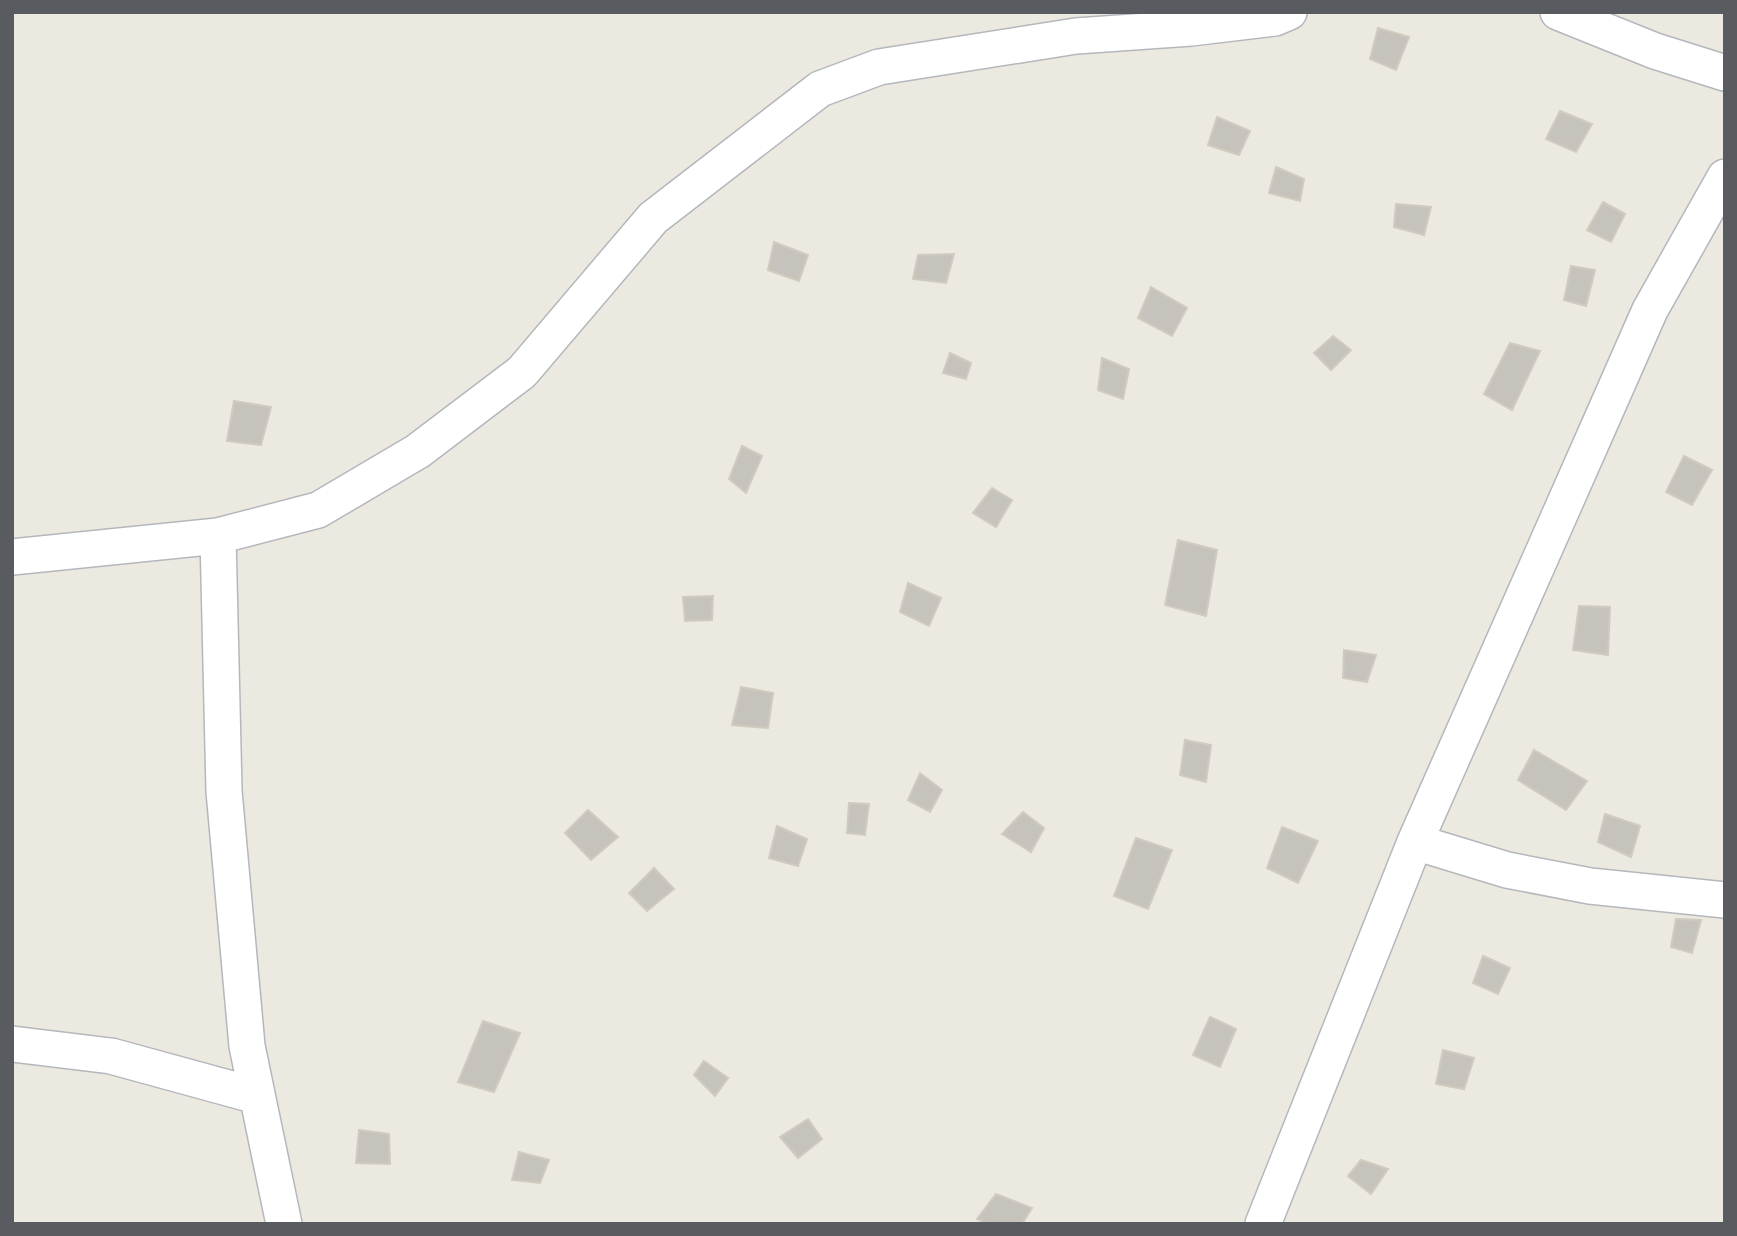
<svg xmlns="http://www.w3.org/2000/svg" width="1737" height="1236" font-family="Quicksand,sans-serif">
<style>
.building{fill:#c6c3bd;stroke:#cfcbbe;stroke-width:2}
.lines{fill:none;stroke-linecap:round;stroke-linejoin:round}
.minor-casing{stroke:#b5b7bc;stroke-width:38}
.minor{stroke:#fff;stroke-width:35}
</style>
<rect width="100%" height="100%" fill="#ebe9e0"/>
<!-- building -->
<path class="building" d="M1378,28L1409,37L1396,70L1370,59Z
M1560,111L1592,124L1576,152L1546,139Z
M1217,117L1250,131L1239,155L1208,145Z
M1276,167L1304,179L1300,201L1269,193Z
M1603,202L1625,214L1611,242L1587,230Z
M1396,204L1431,207L1424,235L1394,227Z
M774,242L808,255L799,281L768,270Z
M954,254L946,283L913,279L918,255Z
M1571,266L1595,270L1586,306L1564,300Z
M1151,287L1187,308L1172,336L1138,318Z
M1333,336L1351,350L1331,370L1314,353Z
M1510,343L1540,351L1512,410L1484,394Z
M950,353L971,363L966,379L943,373Z
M1102,358L1129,369L1123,399L1098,390Z
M234,401L271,407L261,445L227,441Z
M742,446L762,456L746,493L729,479Z
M1684,456L1712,470L1692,505L1666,492Z
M992,488L1012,500L996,527L973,513Z
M1178,540L1217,550L1206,616L1165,605Z
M908,583L941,598L929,626L900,612Z
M713,596L712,620L685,621L683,597Z
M1579,606L1610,607L1608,655L1573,650Z
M1344,650L1376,655L1367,682L1343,678Z
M741,687L773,693L768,728L732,725Z
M1185,740L1211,745L1206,782L1180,775Z
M1534,750L1587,781L1566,810L1518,780Z
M920,773L942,790L930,812L908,800Z
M849,803L869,804L865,835L847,833Z
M588,810L618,837L591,860L565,833Z
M1023,812L1044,828L1031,852L1002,834Z
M1605,814L1640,826L1631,857L1598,842Z
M777,826L807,839L798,866L769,858Z
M1282,827L1318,841L1298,883L1267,868Z
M1136,838L1172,850L1148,909L1114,896Z
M654,868L674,889L647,911L629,893Z
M1676,919L1701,920L1692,953L1671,947Z
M1483,956L1510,968L1498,994L1473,983Z
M1210,1017L1236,1029L1220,1067L1193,1055Z
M483,1021L520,1033L494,1092L458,1082Z
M1443,1050L1474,1058L1464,1089L1436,1084Z
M704,1061L728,1078L715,1096L694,1075Z
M808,1119L822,1139L798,1158L780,1137Z
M359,1130L389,1134L390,1164L356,1163Z
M519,1152L549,1160L540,1183L512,1180Z
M1361,1160L1388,1169L1371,1194L1348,1176Z
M996,1194L1032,1208L1022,1224H989L977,1219Z"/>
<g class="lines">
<!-- minor casing -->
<g class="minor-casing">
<path id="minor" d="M1558,12L1655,51L1725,73
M218,536L224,791L247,1046L284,1224
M12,557L218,536L318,510L418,451L522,372L653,218L820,89L879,67L1076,36L1191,28L1275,18L1289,12
M1415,842L1507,870L1590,886L1725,900
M12,1044L111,1056L257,1096
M1263,1224L1415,842L1602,419L1650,310L1725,177"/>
</g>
<!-- minor -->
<use href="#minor" class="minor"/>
</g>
<!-- border -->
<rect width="1737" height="1236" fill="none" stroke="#585b60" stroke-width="28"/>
</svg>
